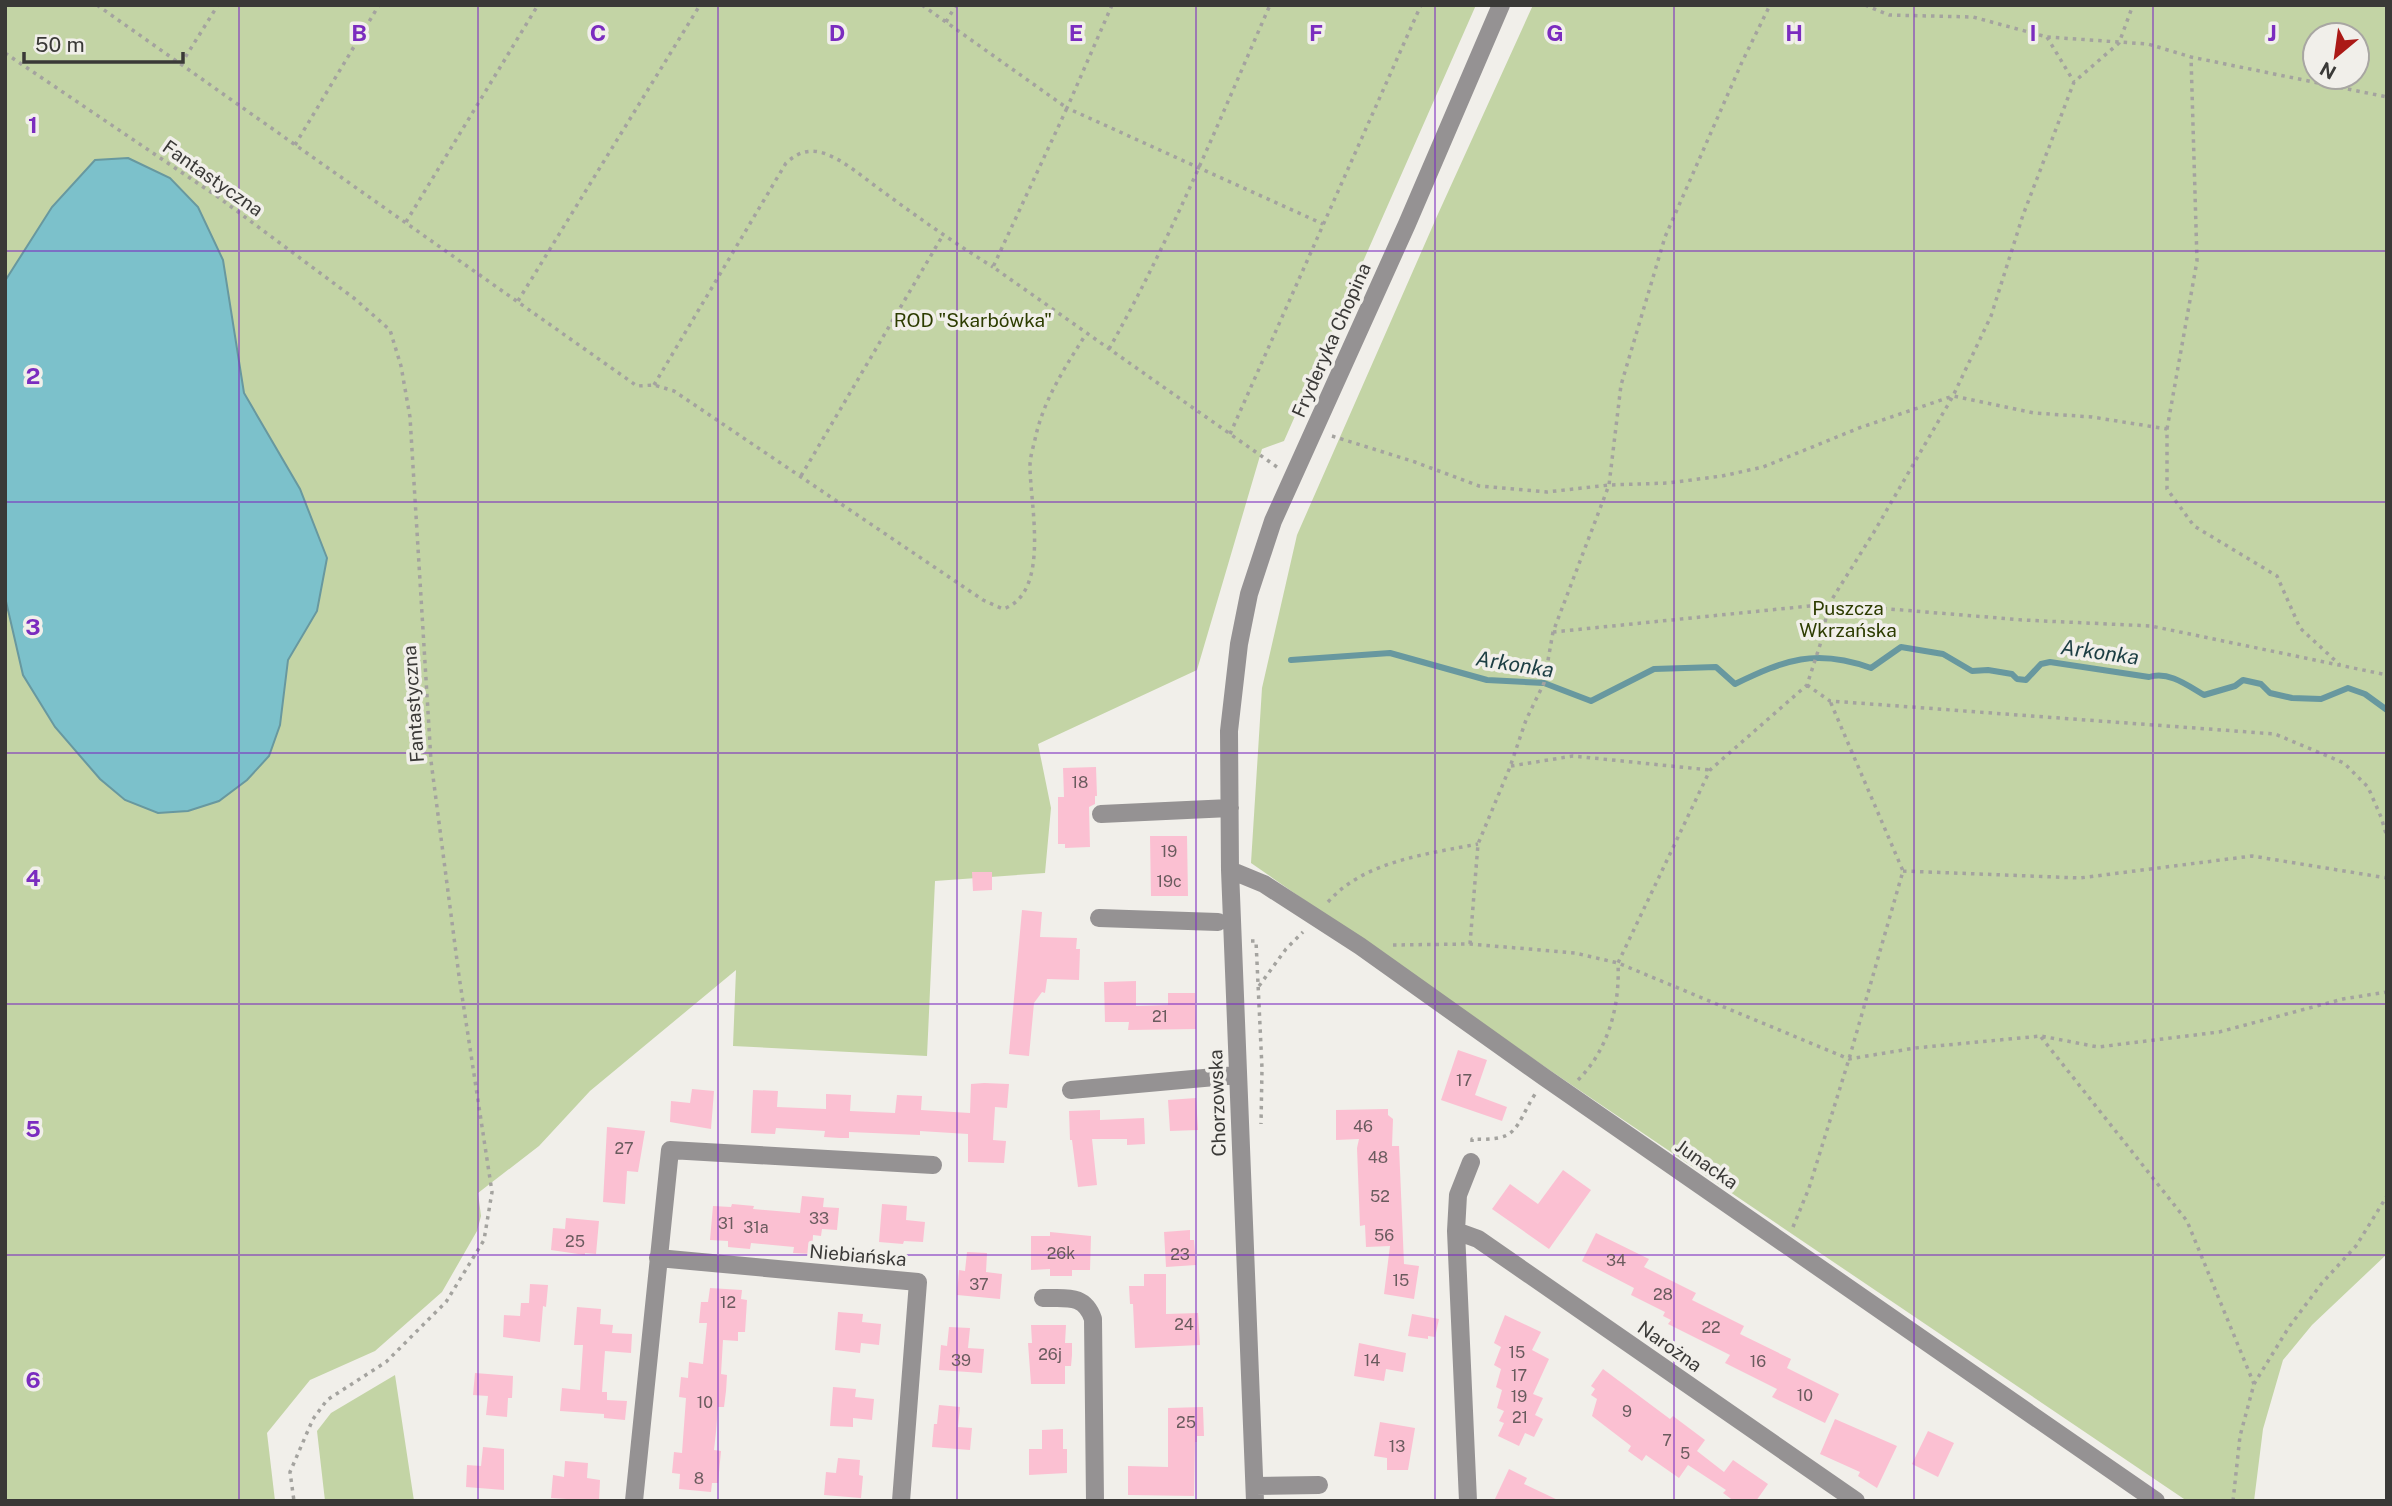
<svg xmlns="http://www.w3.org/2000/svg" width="2392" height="1506" font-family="'Public Sans',sans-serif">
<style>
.green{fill:#c3d4a5;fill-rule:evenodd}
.water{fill:#7cc1cb;stroke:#68989f;stroke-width:2}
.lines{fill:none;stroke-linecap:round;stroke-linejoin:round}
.stream{stroke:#68989f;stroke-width:6}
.building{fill:#fbc0d2}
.path{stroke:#a4a39f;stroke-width:3.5;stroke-dasharray:3.5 5;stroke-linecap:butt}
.minor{stroke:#959293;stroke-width:18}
.grid{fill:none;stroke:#7b2cbf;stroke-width:2;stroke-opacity:0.55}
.labels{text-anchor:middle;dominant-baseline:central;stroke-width:7;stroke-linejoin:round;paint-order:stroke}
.number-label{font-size:16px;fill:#6a5b5e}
.street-label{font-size:19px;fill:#3a3937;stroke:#f1efea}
.park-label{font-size:19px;fill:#2d3c01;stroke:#f1efea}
.water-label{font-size:21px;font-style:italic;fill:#1c3e43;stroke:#f1efea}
.grid-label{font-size:23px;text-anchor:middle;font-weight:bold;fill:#7b2cbf;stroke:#f1efea;stroke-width:7;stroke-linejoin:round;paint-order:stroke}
</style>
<rect width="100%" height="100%" fill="#f1efea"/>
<!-- green -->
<path class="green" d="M5,5H1476L1284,441L1262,449L1197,670L1038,744L1051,808L1045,873L935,881L927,1056L733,1046L736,970L590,1091L539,1146L478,1193L481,1216L477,1231L442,1292L375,1351L310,1380L267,1433L275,1501H5Z
M1533,5H2387V1254L2312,1325L2283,1360L2263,1429L2254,1501H2187L1548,1069L1251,863L1262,688L1297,535L1438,214ZM2315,35H2357V77H2315Z
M395,1375L414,1501H325L317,1431L331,1413Z"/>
<!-- water -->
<path class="water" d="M128,158L170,178L198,207L223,260L244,393L300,489L327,558L317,611L288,660L280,725L269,756L247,780L219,801L188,811L158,813L125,800L100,779L55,727L23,675L5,597V281L52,207L95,160Z"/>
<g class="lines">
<!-- stream -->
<path class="stream" d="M1291,660L1390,653L1487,680L1544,683L1591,701L1654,669L1716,667L1735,684C1785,660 1815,648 1871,668L1901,647L1943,654L1972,671L1988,670L2012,674L2017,679L2026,680L2041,664L2050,662L2149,677C2169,671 2187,685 2204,695L2235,686L2243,680L2261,684L2270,693L2292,698L2321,699L2348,688L2365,694L2387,710"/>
</g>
<!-- building -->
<path class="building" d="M1096,767L1097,796H1095V804L1089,807L1090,847L1065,848V844H1058V797H1064L1063,768Z
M1150,836H1187L1188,896H1151Z
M972,872H992V890L973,891Z
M1022,910L1042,912L1040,937L1077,938L1076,949H1080L1079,980L1047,979L1045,993L1042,992L1034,1003L1029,1056L1009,1054Z
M1136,981V1006L1168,1005V993H1195L1196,1029L1128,1030L1129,1022H1105L1104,982Z
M1458,1050L1487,1060L1475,1095L1507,1107L1502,1121L1441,1100Z
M984,1083L1009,1084L1007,1108L995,1107L993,1140L1006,1141L1004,1163L968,1162V1134L920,1131V1135L849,1132V1138H840L824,1137L825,1131L776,1128L775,1134L751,1133L753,1090L778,1091L777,1107L826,1109V1094L851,1095L850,1111L895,1113L897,1095L922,1096L921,1110L970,1113L971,1084Z
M692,1089L714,1091L711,1129L670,1122L671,1101L690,1103Z
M1196,1098L1198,1130L1170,1131L1168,1100Z
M1388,1109V1115L1393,1119L1392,1146H1399L1404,1264L1419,1266L1414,1299L1384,1294L1390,1246L1366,1247L1365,1225L1360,1226L1357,1148L1359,1139L1336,1140V1110Z
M1100,1110V1120L1144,1118L1145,1144L1127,1145V1139H1092L1097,1185L1078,1187L1072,1140H1070L1069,1111Z
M607,1127L645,1131L638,1172L627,1171L625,1204L603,1202Z
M1563,1170L1591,1190L1549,1249L1492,1209L1510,1184L1538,1204Z
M802,1196L824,1198L823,1207L839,1208L837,1230L822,1229L821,1236L813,1235L812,1254L793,1253L794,1247L751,1243L750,1249L728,1247V1241L710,1240L713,1206L731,1207L732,1204L754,1206L753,1209L800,1213Z
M882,1204L907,1206L906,1220L925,1222L923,1242L904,1241L903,1244L879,1242Z
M566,1218L599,1221L596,1254L585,1253V1255L551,1250L553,1228L565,1229Z
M1190,1230V1240H1194L1196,1265L1166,1267L1164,1232Z
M1050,1232L1091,1236L1090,1270H1072V1276H1050V1269L1031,1270V1236H1050Z
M1596,1233L1649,1259L1644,1267L1696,1293L1692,1300L1744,1326L1740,1334L1791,1359L1787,1368L1839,1394L1825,1423L1772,1397L1777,1389L1725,1363L1730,1355L1668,1324L1671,1320L1663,1316L1665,1312L1631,1295L1634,1288L1582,1261Z
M967,1252L987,1253L986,1272L1002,1274L1000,1299L957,1295L959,1270L965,1271Z
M1144,1274H1166V1314L1198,1313L1200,1345L1135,1348L1133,1304H1130L1129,1286H1144Z
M530,1284L548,1285L546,1307L543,1306L540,1342L503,1337L504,1315L520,1316L521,1303H529Z
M710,1288L742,1290L741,1299L747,1300L745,1332H738V1341L723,1340L721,1374L727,1375L726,1391L724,1407H718L716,1432L714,1450L721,1451L718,1483H712L711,1492L679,1489L680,1474L672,1473L674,1452L682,1453L683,1439L686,1398L679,1397L681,1377L688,1378L689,1362L703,1364L707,1323H699L701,1302H708Z
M577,1307L601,1309L600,1324L613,1325L612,1333L632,1334L631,1353L605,1351L602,1392H607V1400L627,1401L625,1420L604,1418V1414L560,1411L562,1388L580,1390L583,1345H574Z
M838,1312L863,1314L862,1322L881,1324L879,1345L861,1343L860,1353L835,1350Z
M1412,1314L1439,1319L1435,1337L1428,1336V1339L1408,1336Z
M1505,1315L1541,1332L1532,1350L1549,1359L1533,1394L1543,1398L1535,1415L1543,1419L1534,1437L1525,1433L1519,1446L1498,1436L1504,1423L1499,1421L1504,1411L1497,1408L1502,1390L1496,1387L1501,1369L1494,1365L1501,1347L1494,1343Z
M1031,1325H1066L1065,1343H1072V1355L1071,1366H1065V1384H1031L1028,1343H1032Z
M949,1327L970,1328L968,1348L984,1349L982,1373L939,1370L941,1345L947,1346Z
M1359,1343L1406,1353L1403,1372L1386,1369L1384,1381L1354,1376Z
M1603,1369L1670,1419L1673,1416L1705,1440L1697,1451L1724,1472L1733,1460L1768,1484L1756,1501H1734L1723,1493L1726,1490L1688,1465L1679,1478L1646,1455L1642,1461L1628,1451L1631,1446L1592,1416L1597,1399L1591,1395L1595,1389L1591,1386Z
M475,1373L513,1376L512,1398H508L507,1417L486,1415L488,1396L473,1395Z
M833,1387L856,1389L855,1397L874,1399L872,1420L853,1418V1427L830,1426Z
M939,1405L960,1407L958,1427L972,1428L970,1450L932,1447L934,1424H937Z
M1203,1407L1204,1436H1197V1442H1195L1194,1496L1128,1495V1466L1168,1467V1408Z
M1835,1419L1897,1446L1877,1488L1858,1476L1860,1472L1820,1454Z
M1380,1422L1415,1428L1408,1470H1387V1458L1374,1456Z
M1063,1429V1449H1067V1473L1029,1475V1449H1042V1430Z
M1928,1431L1954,1443L1938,1477L1912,1464Z
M483,1447L504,1449V1490L466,1487L467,1465L481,1466Z
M838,1458L860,1460L859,1475L863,1476L861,1498L824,1495L826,1472L836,1473Z
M565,1461L588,1463L587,1478L600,1480L599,1501L551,1498L553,1475L564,1477Z
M1509,1469L1527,1478L1524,1484L1560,1501H1494Z"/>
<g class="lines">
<!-- path -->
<path class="path" d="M97,5L637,386L654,385L674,391L983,600L1003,609C1051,593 1030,505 1030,466C1030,456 1034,445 1036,435C1045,397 1066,366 1086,334
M922,5L1067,108L993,267L1277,467
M1112,5L1067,108L1323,224
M1865,5L1889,15L1973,17L2047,37L2148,44L2191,57L2387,97
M946,22L956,5
M2047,37L2074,82
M5,53L218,197L355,299L390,330L401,366L410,417L431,761L459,976L492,1192L484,1240L446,1302L386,1362L327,1400L313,1419L290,1472L294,1501
M181,64L218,5
M295,145L379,5
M406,222L538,5
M518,301L700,5
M1109,349C1171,239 1219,121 1270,5
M654,385L786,163C798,152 810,148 826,154C847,162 866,180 885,193C920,219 956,244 993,267
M2167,429L2197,261L2191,57
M1230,434L1421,5
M1332,436L1415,462L1479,486L1547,492L1609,485L1668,483L1722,476L1763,467L1859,428L1953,396L2034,413L2092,417L2167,429V489L2194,526L2277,576L2300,628L2340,665
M801,476L943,235
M1553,632L1829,604L2023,620L2151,626L2387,675
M1807,685L1830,701L2275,734L2344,763L2368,787L2381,817L2387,837
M1511,766L1573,756L1710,770
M1903,871L2080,878L2252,856L2387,878
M1328,902C1364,861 1427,854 1478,844
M1251,941H1256L1262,1068L1261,1124
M1470,944L1478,844L1510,767L1526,720L1544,683L1553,632L1609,485L1621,385L1665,237L1742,62L1770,5
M1393,945L1470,944L1575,953L1618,963L1849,1059L1915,1048L2041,1036L2098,1047L2219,1032L2343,999L2387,992
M1259,986L1286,949L1303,932
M2041,1037L2187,1221L2254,1384
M1578,1080C1609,1049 1620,1005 1618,963L1710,770L1807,685L1820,645L1829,604L1874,532L1953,396L1991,316L2023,215L2074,82L2119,43L2133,5
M1472,1142V1139C1519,1141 1513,1130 1535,1094
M1793,1227L1809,1188L1849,1059L1903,871L1830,701
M2233,1501L2240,1436L2254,1384L2289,1327L2322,1283L2356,1246L2387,1196"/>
<!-- minor -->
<path class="minor" d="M1101,814L1230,808
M1230,870L1264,884L1360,946L1544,1077L2156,1501
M1099,918L1218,922
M1071,1090L1237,1075
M1456,1231L1478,1239L1856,1501
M658,1258L918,1282L901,1501
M1043,1298C1065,1299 1084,1293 1093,1319L1095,1501
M1255,1486L1319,1485
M634,1501L670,1150L933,1165
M1255,1501L1230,870L1229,731L1239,644L1249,594L1273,521L1407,224L1501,5
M1468,1501L1456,1231L1458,1195L1471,1162"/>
</g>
<!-- grid -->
<path class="grid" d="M239,5V1501M478,5V1501M718,5V1501M957,5V1501M1196,5V1501M1435,5V1501M1674,5V1501M1914,5V1501M2153,5V1501M5,251H2387M5,502H2387M5,753H2387M5,1004H2387M5,1255H2387"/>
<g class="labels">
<!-- number labels -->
<g class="number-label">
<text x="1080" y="782">18</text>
<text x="1169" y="851">19</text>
<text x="1169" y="881">19c</text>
<text x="1160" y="1016">21</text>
<text x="1464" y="1080">17</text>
<text x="1363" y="1126">46</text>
<text x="624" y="1148">27</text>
<text x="1378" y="1157">48</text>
<text x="1380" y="1196">52</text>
<text x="819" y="1218">33</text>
<text x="726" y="1223">31</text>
<text x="756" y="1227">31a</text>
<text x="1384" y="1235">56</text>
<text x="575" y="1241">25</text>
<text x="1061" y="1253">26k</text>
<text x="1180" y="1254">23</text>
<text x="1616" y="1260">34</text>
<text x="1401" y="1280">15</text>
<text x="979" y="1284">37</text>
<text x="1663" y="1294">28</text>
<text x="728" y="1302">12</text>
<text x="1184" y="1324">24</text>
<text x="1711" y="1327">22</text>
<text x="1517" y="1352">15</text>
<text x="1050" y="1354">26j</text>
<text x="961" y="1360">39</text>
<text x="1372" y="1360">14</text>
<text x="1758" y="1361">16</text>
<text x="1519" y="1375">17</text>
<text x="1805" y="1395">10</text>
<text x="1519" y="1396">19</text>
<text x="705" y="1402">10</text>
<text x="1627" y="1411">9</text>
<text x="1520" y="1417">21</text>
<text x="1186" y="1422">25</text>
<text x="1667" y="1440">7</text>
<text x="1397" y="1446">13</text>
<text x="1685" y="1453">5</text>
<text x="699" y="1478">8</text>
</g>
<!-- street labels -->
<g class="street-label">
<text transform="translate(213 178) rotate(35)">Fantastyczna</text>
<text transform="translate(1331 340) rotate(-66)">Fryderyka Chopina</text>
<text transform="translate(413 704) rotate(-94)">Fantastyczna</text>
<text transform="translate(1217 1103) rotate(-92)">Chorzowska</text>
<text transform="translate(1707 1164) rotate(35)">Junacka</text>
<text transform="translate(858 1255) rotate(5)">Niebiańska</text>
<text transform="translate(1670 1346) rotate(35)">Narożna</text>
</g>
<!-- park labels -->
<g class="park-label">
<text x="973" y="320">ROD "Skarbówka"</text>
<text x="1848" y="608">Puszcza<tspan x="1848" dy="22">Wkrzańska</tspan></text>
</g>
<!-- water labels -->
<g class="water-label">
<text transform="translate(2100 652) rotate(8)">Arkonka</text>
<text transform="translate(1515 664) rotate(9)">Arkonka</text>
</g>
</g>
<g class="grid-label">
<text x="359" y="41">B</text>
<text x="598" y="41">C</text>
<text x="837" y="41">D</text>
<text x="1076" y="41">E</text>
<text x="1316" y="41">F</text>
<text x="1555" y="41">G</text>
<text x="1794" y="41">H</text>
<text x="2033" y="41">I</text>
<text x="2272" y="41">J</text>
<text x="33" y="133">1</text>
<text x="33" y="384">2</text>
<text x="33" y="635">3</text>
<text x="33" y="886">4</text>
<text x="33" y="1137">5</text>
<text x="33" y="1388">6</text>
</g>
<!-- border -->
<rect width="2392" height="1506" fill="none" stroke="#3a3937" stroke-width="14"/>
<!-- north arrow -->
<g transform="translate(2336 56) rotate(209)"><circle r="33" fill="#f1efea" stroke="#a8a6a2" stroke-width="2"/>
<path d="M0-5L12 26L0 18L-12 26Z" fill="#ab1916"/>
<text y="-10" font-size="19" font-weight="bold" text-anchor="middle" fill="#3a3937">N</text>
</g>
<!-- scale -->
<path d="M24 52v10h159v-10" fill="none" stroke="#3a3937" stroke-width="3.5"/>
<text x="35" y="52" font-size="21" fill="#3a3937" stroke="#f1efea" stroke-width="5" paint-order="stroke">50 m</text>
</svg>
